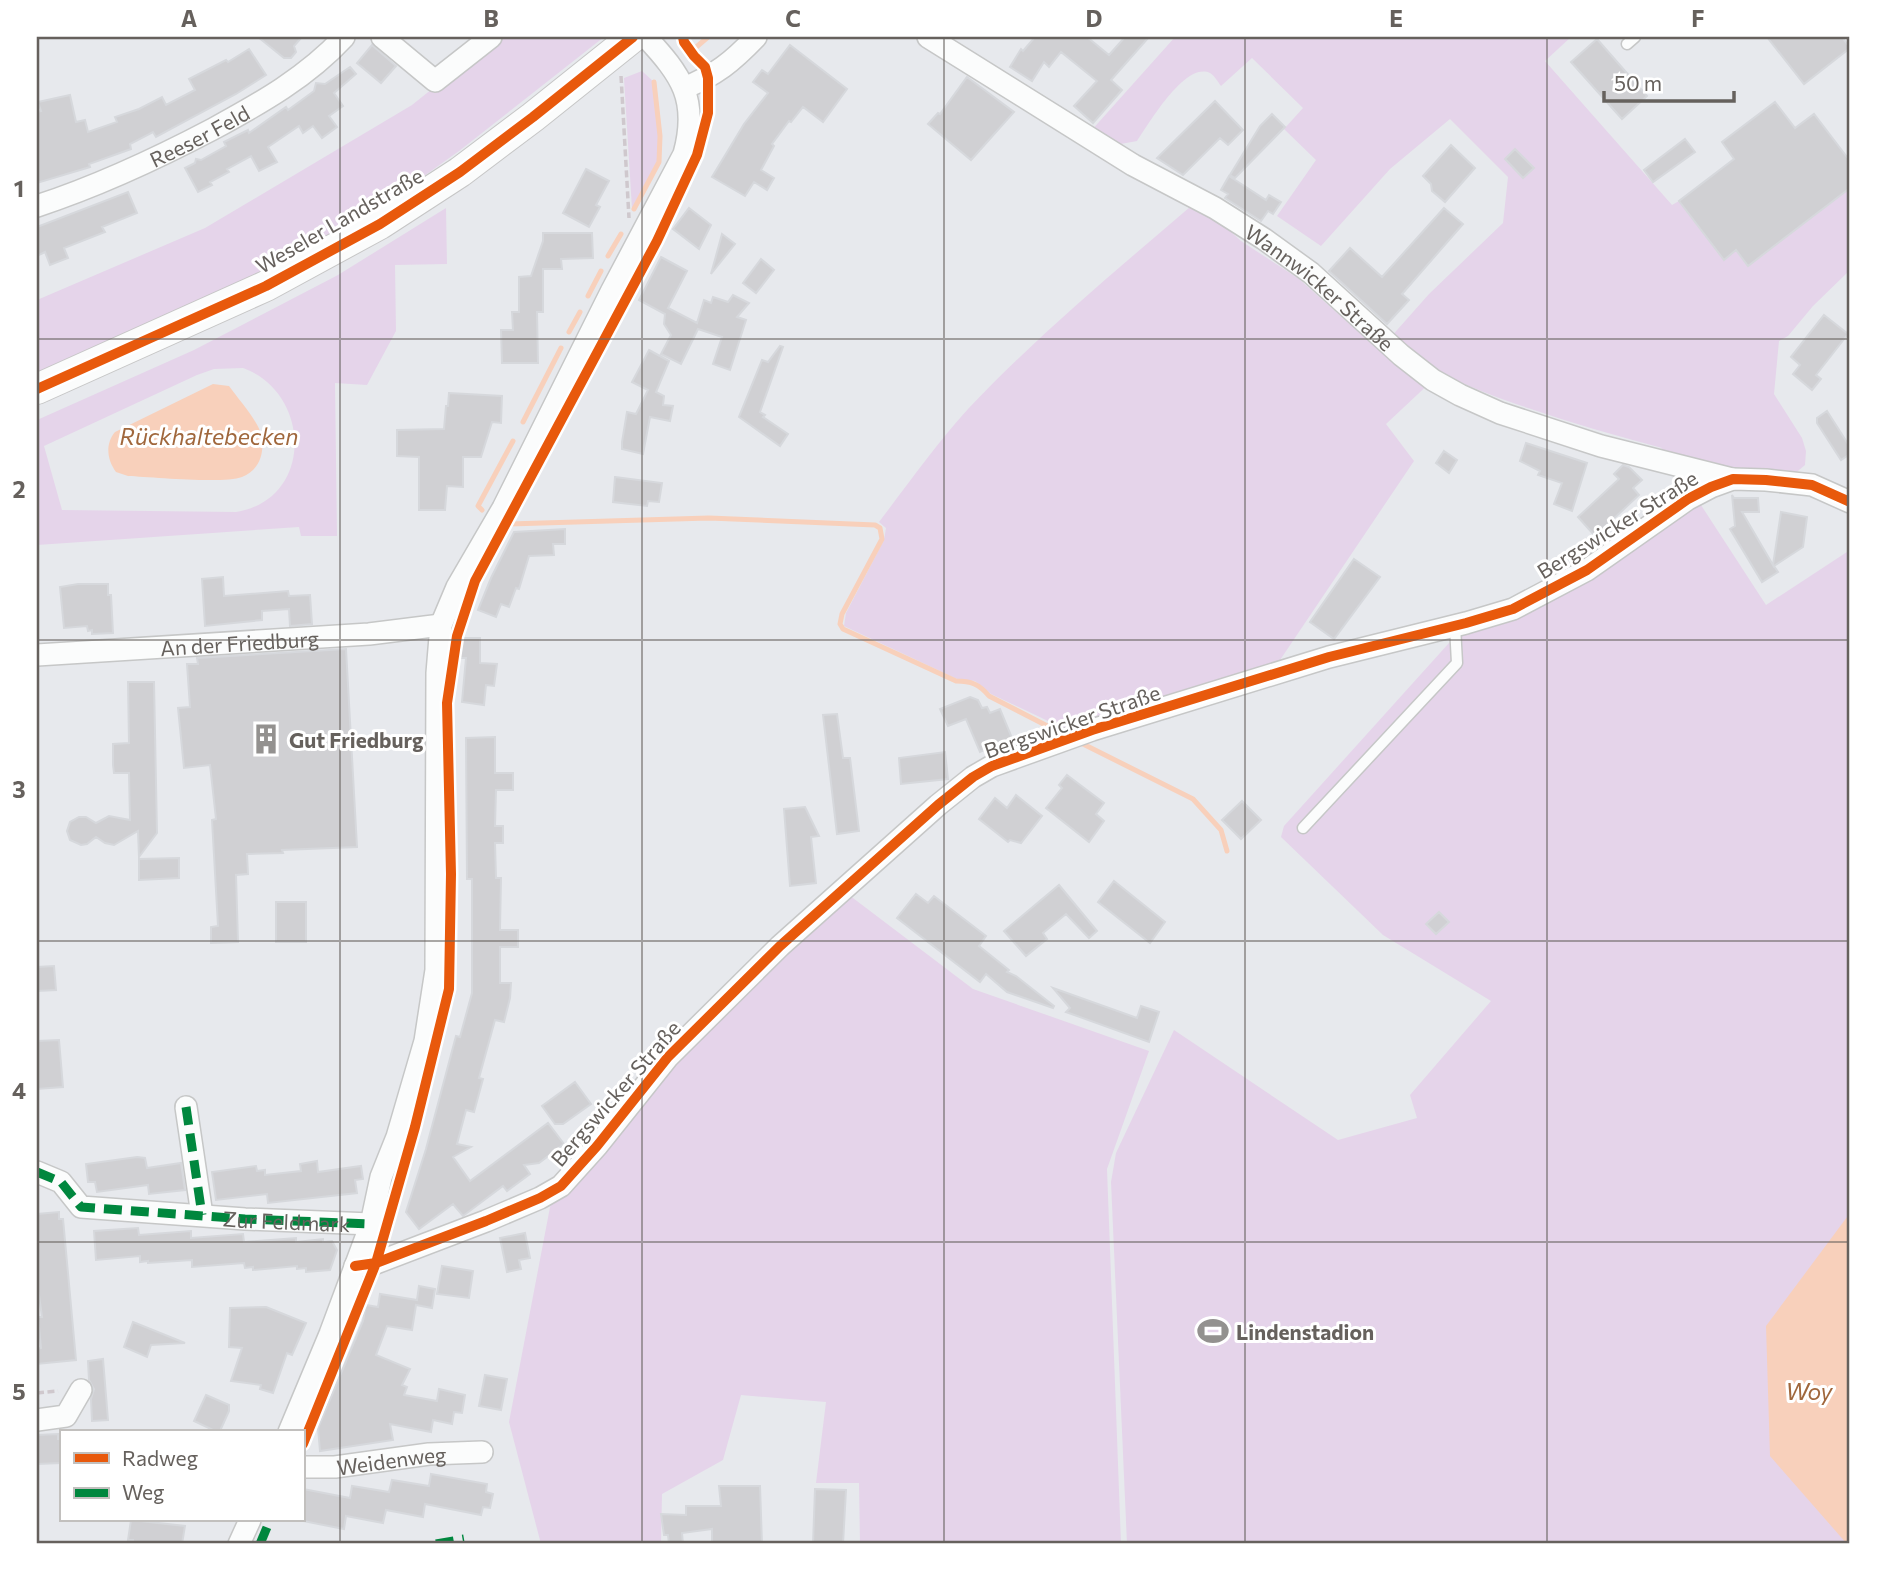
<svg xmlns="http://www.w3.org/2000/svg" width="1887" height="1581" font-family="Commissioner,sans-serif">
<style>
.green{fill:#e5d4ea;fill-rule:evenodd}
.water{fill:#f8d0bb}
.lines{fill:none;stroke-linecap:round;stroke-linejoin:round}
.stream{stroke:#f8d0bb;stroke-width:5}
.building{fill:#d0d0d3;stroke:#d6d8dc;stroke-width:2}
.lane-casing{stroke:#c6c7c7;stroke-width:13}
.street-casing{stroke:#c6c7c7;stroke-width:24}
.secondary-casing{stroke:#c6c6c6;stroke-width:32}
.path{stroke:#cfc8cd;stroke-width:3.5;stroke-dasharray:7 3.5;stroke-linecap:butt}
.lane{stroke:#fbfcfc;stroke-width:10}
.street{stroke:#fbfcfc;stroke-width:21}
.secondary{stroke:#fbfcfc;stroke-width:30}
.quiet{stroke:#00873e;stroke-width:9;stroke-dasharray:18 9;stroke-linecap:butt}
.cycleway-casing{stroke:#fff;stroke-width:15}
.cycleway{stroke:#e8590c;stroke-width:10}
.grid{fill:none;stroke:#66615d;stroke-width:2;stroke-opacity:0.55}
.labels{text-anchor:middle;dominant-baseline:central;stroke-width:6;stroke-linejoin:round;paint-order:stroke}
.street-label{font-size:21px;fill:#66615d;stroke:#fff}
.poi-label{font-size:21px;font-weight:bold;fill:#66615d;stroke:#fff;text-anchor:start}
.water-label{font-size:23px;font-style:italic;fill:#a0673c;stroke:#fff}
.neatline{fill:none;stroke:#66615d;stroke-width:2.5}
.grid-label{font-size:23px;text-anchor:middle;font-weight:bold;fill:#66615d}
</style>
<rect width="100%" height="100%" fill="#e7e9ed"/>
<!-- green -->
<path class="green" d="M497,37H604L459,151L396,196L357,220L285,261L186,310L37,377V300L205,228L412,105Z
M1175,37H1571L1545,61L1672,205L1679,201L1724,259L1736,250L1747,265L1850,188V270L1813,306L1788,336L1779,341L1774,394L1802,438L1806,451L1805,465L1792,476L1735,471L1655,456L1662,448C1617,436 1572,423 1528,408C1478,391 1430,373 1390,338L1429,294L1503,223L1508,177L1450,119L1390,169L1321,246L1277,216L1316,160L1284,129L1303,108L1252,58L1221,86C1218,82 1215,76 1210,73C1185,61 1149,124 1137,141L1115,145L1090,132Z
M642,71L655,83L662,137L660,162L635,210L632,209L624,78Z
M1197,201L1241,241L1299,279L1391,361L1433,380L1386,424L1414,461L1276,666L1067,730L991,694L975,681L957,679L844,626L846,613L884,540L886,528L879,522C908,484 936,444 968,409C1039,334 1119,268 1197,201Z
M446,208L447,264L395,265L396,331L367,385L335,383L337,536H301L299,527L37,545V420L194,350L338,275ZM243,368C311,392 315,499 236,512L62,510L44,446L197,375L214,369Z
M1699,502L1766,605L1850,550V1544H1127L1111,1182L1116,1153L1174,1030L1338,1140L1417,1118L1410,1095L1491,1001L1383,935L1281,837L1284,826L1458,633Z
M849,895L973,989L1149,1051L1107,1169L1121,1544H860L859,1483H816L826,1402L741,1395L723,1460L662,1494L661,1544H541L509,1422L551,1202L666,1071L784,952Z"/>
<!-- water -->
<path class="water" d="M213,384L229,386C239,400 254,416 260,431C266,449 261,470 242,477C223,484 152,477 128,476L116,472C107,460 105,444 115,432Z
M1850,1213V1544H1847L1770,1456L1766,1326Z"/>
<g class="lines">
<!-- stream -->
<path class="stream" d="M694,49L708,37
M634,209L659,162L660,136L654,82
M608,256L621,234
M588,296L601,271
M569,332L580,312
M523,422L561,348
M482,510L478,506L513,441
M509,524L709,518L875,525L880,528L882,539L842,614L840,624L843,629L956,681C971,681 979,684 989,696L1059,732
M1081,743L1193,799L1221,830L1227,851"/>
</g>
<!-- building -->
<path class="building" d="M258,37H302L294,46L296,52L291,58H284Z
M1035,37H1087L1109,55L1125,37H1149L1111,80L1122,90L1093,123L1074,106L1097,81L1061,52L1049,67L1044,62L1032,81L1010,67L1021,49L1023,51Z
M1767,37H1842L1850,48L1804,84Z
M1597,39L1647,96L1622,119L1571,62Z
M372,45L396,66L381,83L357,63Z
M790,45L847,89L823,122L803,107L791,122L789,121L772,144L774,146L761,170L774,178L767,190L754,182L745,196L712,177L744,124L768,93L753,82L762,70L768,74Z
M249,49L266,75L236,94L156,137L153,132L130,144L131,149L89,164L90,167L37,183V112L41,111L38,102L70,95L76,122L85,120L88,132L117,122L115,117L139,109L162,97L166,105L195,90L189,79L226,60L228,62Z
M350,67L356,74L334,93L343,106L329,116L337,127L322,138L313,126L303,133L299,126L268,147L277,162L259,171L251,156L227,169L229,172L210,182L212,185L198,192L185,168L195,163L196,159L201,160L226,146L224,142L248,130L249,133L286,107L288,110L314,91L316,83L325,84Z
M967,77L1014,112L971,160L928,124L938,113L940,114Z
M1215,101L1243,130L1228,145L1220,138L1183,175L1157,158Z
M1775,102L1795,128L1814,114L1850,161V188L1748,266L1736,250L1724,260L1679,201L1734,159L1722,142Z
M1272,114L1285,127L1235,178L1230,175L1260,126Z
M1685,139L1695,152L1653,182L1644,170Z
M1451,145L1475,168L1445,202L1432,191L1431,184L1423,176Z
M1515,149L1534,168L1523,178L1505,159Z
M586,169L609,181L596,205L600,207L589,227L563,213Z
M1229,176L1266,200L1269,195L1281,202L1273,214L1268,211L1261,221L1225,198L1228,194L1221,190Z
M128,192L137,213L102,227L105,232L64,248L68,258L50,265L45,252L37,256V227Z
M689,208L711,225L699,249L673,229Z
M1444,208L1463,224L1402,294L1409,300L1387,324L1329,271L1350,248L1382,277Z
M543,233H592L593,258L561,259L562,269H543V312H537L538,363H502L501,330H513L512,312H519V277L531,276L543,241Z
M722,234L735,244L711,274Z
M661,257L687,271L668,308L697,323L704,300L711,303L713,297L728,302L733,295L749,303L737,317L746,320L730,370L713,364L722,337L698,329L681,364L661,354L671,335L664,324L665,314L639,300Z
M761,259L774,270L756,293L743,283Z
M1824,315L1848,334L1816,375L1821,379L1812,390L1793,374L1800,365L1791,357Z
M780,346L783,347L760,412L765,415L763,417L788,434L780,446L739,417L762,360L768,362Z
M649,350L669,361L656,392L664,396L663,405L673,406L670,421L650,417L643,454L622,449V442L627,412L636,414L648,390L632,382Z
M449,393L502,396L501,423L492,422L481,457H463V487L447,486L445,510H419V457L397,456V430L444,429L446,406H448Z
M1827,411L1850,447V454L1841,460L1817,423V418Z
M1526,443L1587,463L1572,511L1554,504L1562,483L1538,475L1540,471L1520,461Z
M1444,451L1457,460L1449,473L1436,463Z
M1623,465L1629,467L1642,480L1633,488L1639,495L1595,536L1578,517L1619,479L1614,474Z
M615,477L662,483L659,502L648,501L647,506L613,502Z
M1732,495L1734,498H1758L1759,512H1742L1773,565L1781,512L1807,517L1803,547L1774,566L1778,572L1762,582L1730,529L1735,526Z
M565,529V544H553L554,555L529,556L519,589L516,588L509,607L501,604L496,617L478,610L491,578L514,532Z
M1354,559L1380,577L1334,639L1310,622Z
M223,577L224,596L288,591L289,596L310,595L312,624L290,626L289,609L262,611V620L205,626L202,579Z
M78,584H108V595H111L113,633L92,634V630L88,631L87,626L64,628L60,587Z
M460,638H480V663L497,664L494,686L486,685L484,705L462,702L466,658H457Z
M346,649L357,847L282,850L283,853L247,854L248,874L236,875L238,942L211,943V927L218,926L212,820L216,819L210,765L184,768L178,708L190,707L187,664H198L197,658Z
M128,682H154L157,833L139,857L138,831L114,845L105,843L96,837L87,844L81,845L70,840L67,831L70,822L79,817H86L96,823L109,816L130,820L129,773H114L113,765V744L129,743Z
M970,697L978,700L982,708L987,707L990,713L1000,709L1012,738L980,752L966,719L948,726L940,709Z
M837,714L843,758H850L859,831L837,834L823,715Z
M495,737V773H513V790H496L495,826H503V843H495L496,878H501L500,930H518V947H500V983H511L510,998L504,1022L495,1020L479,1078L483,1079L474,1112L466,1110L457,1144L471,1147L453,1157L470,1181L548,1123L564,1144L539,1163L524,1165L530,1174L507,1191L503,1186L463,1216L453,1204L419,1229L406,1212L426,1149L456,1036L460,1037L472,993V879H467L466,738Z
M945,752L948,779L901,784L899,758Z
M1067,775L1104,803L1096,814L1104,821L1089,842L1046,808L1062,788L1059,785Z
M1016,795L1042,816L1021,843L1010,840L1008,842L979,819L995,798L1007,808Z
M1242,801L1261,820L1241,839L1222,820Z
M805,807L819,836L811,837L816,883L790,886L784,809Z
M179,858V878L139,880V859Z
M1114,881L1165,922L1150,943L1098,902Z
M1059,885L1097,931L1089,938L1066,914L1043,933L1047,939L1026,956L1004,931Z
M916,894L928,903L934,896L986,936L979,946L1009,970L1007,972L1016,976L1054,1006L1053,1008L1007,992L986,974L980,982L897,918Z
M276,902H306V942H276Z
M1439,912L1449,922L1436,934L1426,924Z
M54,966L56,990L37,991V967Z
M1053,988L1137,1018L1141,1006L1159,1012L1149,1042L1066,1012L1070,1008Z
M59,1040L63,1087L37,1089V1041Z
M575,1082L591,1104L563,1124H555L542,1106Z
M137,1157L145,1158L147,1168L181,1163L185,1190L149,1194L148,1185L97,1192L95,1182H88L86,1164Z
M317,1161L318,1172L361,1166L363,1179L355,1180L357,1193L268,1203L267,1194L216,1200L212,1172L256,1166L257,1171L265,1170V1175L301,1171L300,1164Z
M59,1212V1219H63L76,1360L37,1364V1349L41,1348L38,1317H42L37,1281V1214Z
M138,1228L139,1235L191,1231V1238L243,1234L244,1242L296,1238V1242L323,1239V1242L332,1241L337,1250L330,1270L306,1272V1268L297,1269V1266L253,1270V1267L245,1268L244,1263L192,1267V1260L148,1263V1261L140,1262V1256L96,1260L94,1231Z
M525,1233L530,1258L519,1260L521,1269L507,1272L500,1238Z
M442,1266L473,1271L469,1298L437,1294Z
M419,1286L435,1289L432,1308L416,1305L412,1330L387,1326L376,1355L410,1369L402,1385L407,1387L404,1395L437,1401L439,1389L465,1395L462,1413L454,1412L452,1424L433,1420L431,1432L390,1424L393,1440L320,1451L318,1428L363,1321L366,1305L378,1307L380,1294L417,1300Z
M266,1307L306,1323L292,1355L287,1353L273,1393L260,1389L261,1385L231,1381L242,1348L229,1347L230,1308Z
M133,1322L185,1343L151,1345L147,1357L124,1347Z
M103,1359L108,1420L92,1421L91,1399L94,1389L89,1380L88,1361Z
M485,1375L507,1379L501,1410L479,1406Z
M206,1395L229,1405V1411L220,1431H215L194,1421Z
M58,1434V1439H61V1463L37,1464V1435Z
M431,1474L487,1484L486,1492L493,1494L490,1508L483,1507L481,1515L425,1504L423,1517L386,1510L383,1523L346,1516L344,1529L303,1521V1489L350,1498L352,1486L389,1492L392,1480L429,1486Z
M719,1486H760L762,1544H712V1529L682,1533L683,1544H669L668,1535H664L661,1514L686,1515V1506H721Z
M815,1489L846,1490L843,1544H813Z
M131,1520L185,1526L182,1544H133V1540H128Z"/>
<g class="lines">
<!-- lane casing -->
<g class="lane-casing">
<path id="lane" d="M1627,44L1635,37
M1303,828L1457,663L1455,626"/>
</g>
<!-- street casing -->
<g class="street-casing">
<g id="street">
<path d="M382,37L435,81L491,37"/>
<path id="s1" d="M928,37L1133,165L1215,208L1264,239L1311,273L1401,355L1433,380L1460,395L1500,413L1601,446L1732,479"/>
<path d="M684,88C716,75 732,62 756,37"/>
<path id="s2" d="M37,206C98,186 156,159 213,129C261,103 307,77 344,37"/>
<path id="s3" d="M37,655L369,634L441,625"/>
<path d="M186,1107L202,1215"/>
<path d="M37,1172L61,1182L81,1207L245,1219L371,1224"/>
<path d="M355,1266L376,1263L486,1221L540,1198L561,1186L597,1146L668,1057L780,946L938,805L973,777L992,766L1092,730L1329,657L1466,623L1513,609L1587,570L1688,499L1711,487L1733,479L1766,480L1812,485L1850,502"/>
<path d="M37,1420L66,1416L81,1390"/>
<path d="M289,1432L330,1334L371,1224L381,1177L397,1137L425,1041L436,970L437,673L441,625L457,587L503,508L611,292L684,154C699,99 681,75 646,37"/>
<path id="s4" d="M303,1467H335L429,1454L482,1452"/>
<path d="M239,1544L250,1520"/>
</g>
</g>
<!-- secondary casing -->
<g class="secondary-casing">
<path id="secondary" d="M37,389L266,286L380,224L460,172L533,117L633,37"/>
</g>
<!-- path -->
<path class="path" d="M621,76L629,218
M37,1393L58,1391"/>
<!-- lane -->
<use href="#lane" class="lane"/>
<!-- street -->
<use href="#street" class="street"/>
<!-- secondary -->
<use href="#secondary" class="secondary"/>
<!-- quiet -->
<g class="quiet">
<path d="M186,1107L202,1215"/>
<path id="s5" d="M37,1172L61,1182L81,1207L245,1219L371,1224"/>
<path d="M260,1544L270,1520"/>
<path d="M436,1544L464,1539"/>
</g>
<!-- cycleway casing -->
<g class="cycleway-casing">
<path id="cycleway" d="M37,389L266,286L380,224L460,172L533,117L633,37
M355,1266L376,1263L486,1221L540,1198L561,1186L597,1146L668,1057L780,946L938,805L973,777L992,766L1092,730L1329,657L1466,623L1513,609L1587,570L1688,499L1711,487L1733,479L1766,480L1812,485L1850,502
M303,1444L376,1263L415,1127L449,989L451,874L447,703L457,636L475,581L657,241L697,155L708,113V78L705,67L694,56L684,42L683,37"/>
</g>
<!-- cycleway -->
<use href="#cycleway" class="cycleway"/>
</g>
<!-- grid -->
<path class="grid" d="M340,37V1544M642,37V1544M944,37V1544M1245,37V1544M1547,37V1544M37,339H1850M37,640H1850M37,941H1850M37,1242H1850"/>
<!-- icons -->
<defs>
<g id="building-bare" transform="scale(2.415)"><path d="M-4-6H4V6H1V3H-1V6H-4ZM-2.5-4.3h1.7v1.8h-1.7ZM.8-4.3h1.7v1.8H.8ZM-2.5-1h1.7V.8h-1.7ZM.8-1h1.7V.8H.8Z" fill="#93918f" stroke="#fff" stroke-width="2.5" paint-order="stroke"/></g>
<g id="stadium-bare" transform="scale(2.415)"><path d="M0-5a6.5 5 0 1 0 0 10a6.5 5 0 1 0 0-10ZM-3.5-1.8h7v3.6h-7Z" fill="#93918f" stroke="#fff" stroke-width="2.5" paint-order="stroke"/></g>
</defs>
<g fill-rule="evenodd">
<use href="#building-bare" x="266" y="739"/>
<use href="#stadium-bare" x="1213" y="1331"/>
</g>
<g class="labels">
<!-- street labels -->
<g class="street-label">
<text stroke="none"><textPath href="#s2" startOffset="177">Reeser Feld</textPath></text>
<text transform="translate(339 220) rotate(-30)">Weseler Landstraße</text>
<text stroke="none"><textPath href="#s1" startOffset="466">Wannwicker Straße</textPath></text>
<text transform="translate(1617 524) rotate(-32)">Bergswicker Straße</text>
<text stroke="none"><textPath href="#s3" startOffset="203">An der Friedburg</textPath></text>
<text transform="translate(1072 721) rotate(-19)">Bergswicker Straße</text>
<text transform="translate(615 1093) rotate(-49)">Bergswicker Straße</text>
<text stroke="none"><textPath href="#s5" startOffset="264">Zur Feldmark</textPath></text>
<text stroke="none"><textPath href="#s4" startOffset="89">Weidenweg</textPath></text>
</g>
<!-- poi labels -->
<g class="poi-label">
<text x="289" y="739">Gut Friedburg</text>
<text x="1236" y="1331">Lindenstadion</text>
</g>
<!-- water labels -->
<g class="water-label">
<text x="209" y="436">Rückhaltebecken</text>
<text x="1809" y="1391">Woy</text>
</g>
</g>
<!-- border -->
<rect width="1887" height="1581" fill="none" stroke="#ffffff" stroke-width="77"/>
<!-- legend -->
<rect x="60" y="1430" width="245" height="91" fill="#ffffff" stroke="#c2c0be" stroke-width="2"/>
<rect x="74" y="1453" width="35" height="10" fill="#e8590c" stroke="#c2c0be" stroke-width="2"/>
<text x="122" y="1466" font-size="21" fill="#66615d">Radweg</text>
<rect x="74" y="1488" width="35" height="10" fill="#00873e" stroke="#c2c0be" stroke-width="2"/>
<text x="122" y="1500" font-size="21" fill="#66615d">Weg</text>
<!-- scale -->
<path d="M1604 91v10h130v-10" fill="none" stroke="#66615d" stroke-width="3.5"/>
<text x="1614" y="91" font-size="21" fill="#66615d" stroke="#ffffff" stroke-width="5" paint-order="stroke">50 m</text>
<rect x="38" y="38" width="1810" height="1504" class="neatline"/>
<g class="grid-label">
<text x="189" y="27">A</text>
<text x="491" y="27">B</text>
<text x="793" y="27">C</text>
<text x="1094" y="27">D</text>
<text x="1396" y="27">E</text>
<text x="1698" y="27">F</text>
<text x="19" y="197">1</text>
<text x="19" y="498">2</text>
<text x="19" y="798">3</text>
<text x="19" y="1099">4</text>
<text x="19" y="1400">5</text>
</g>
</svg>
